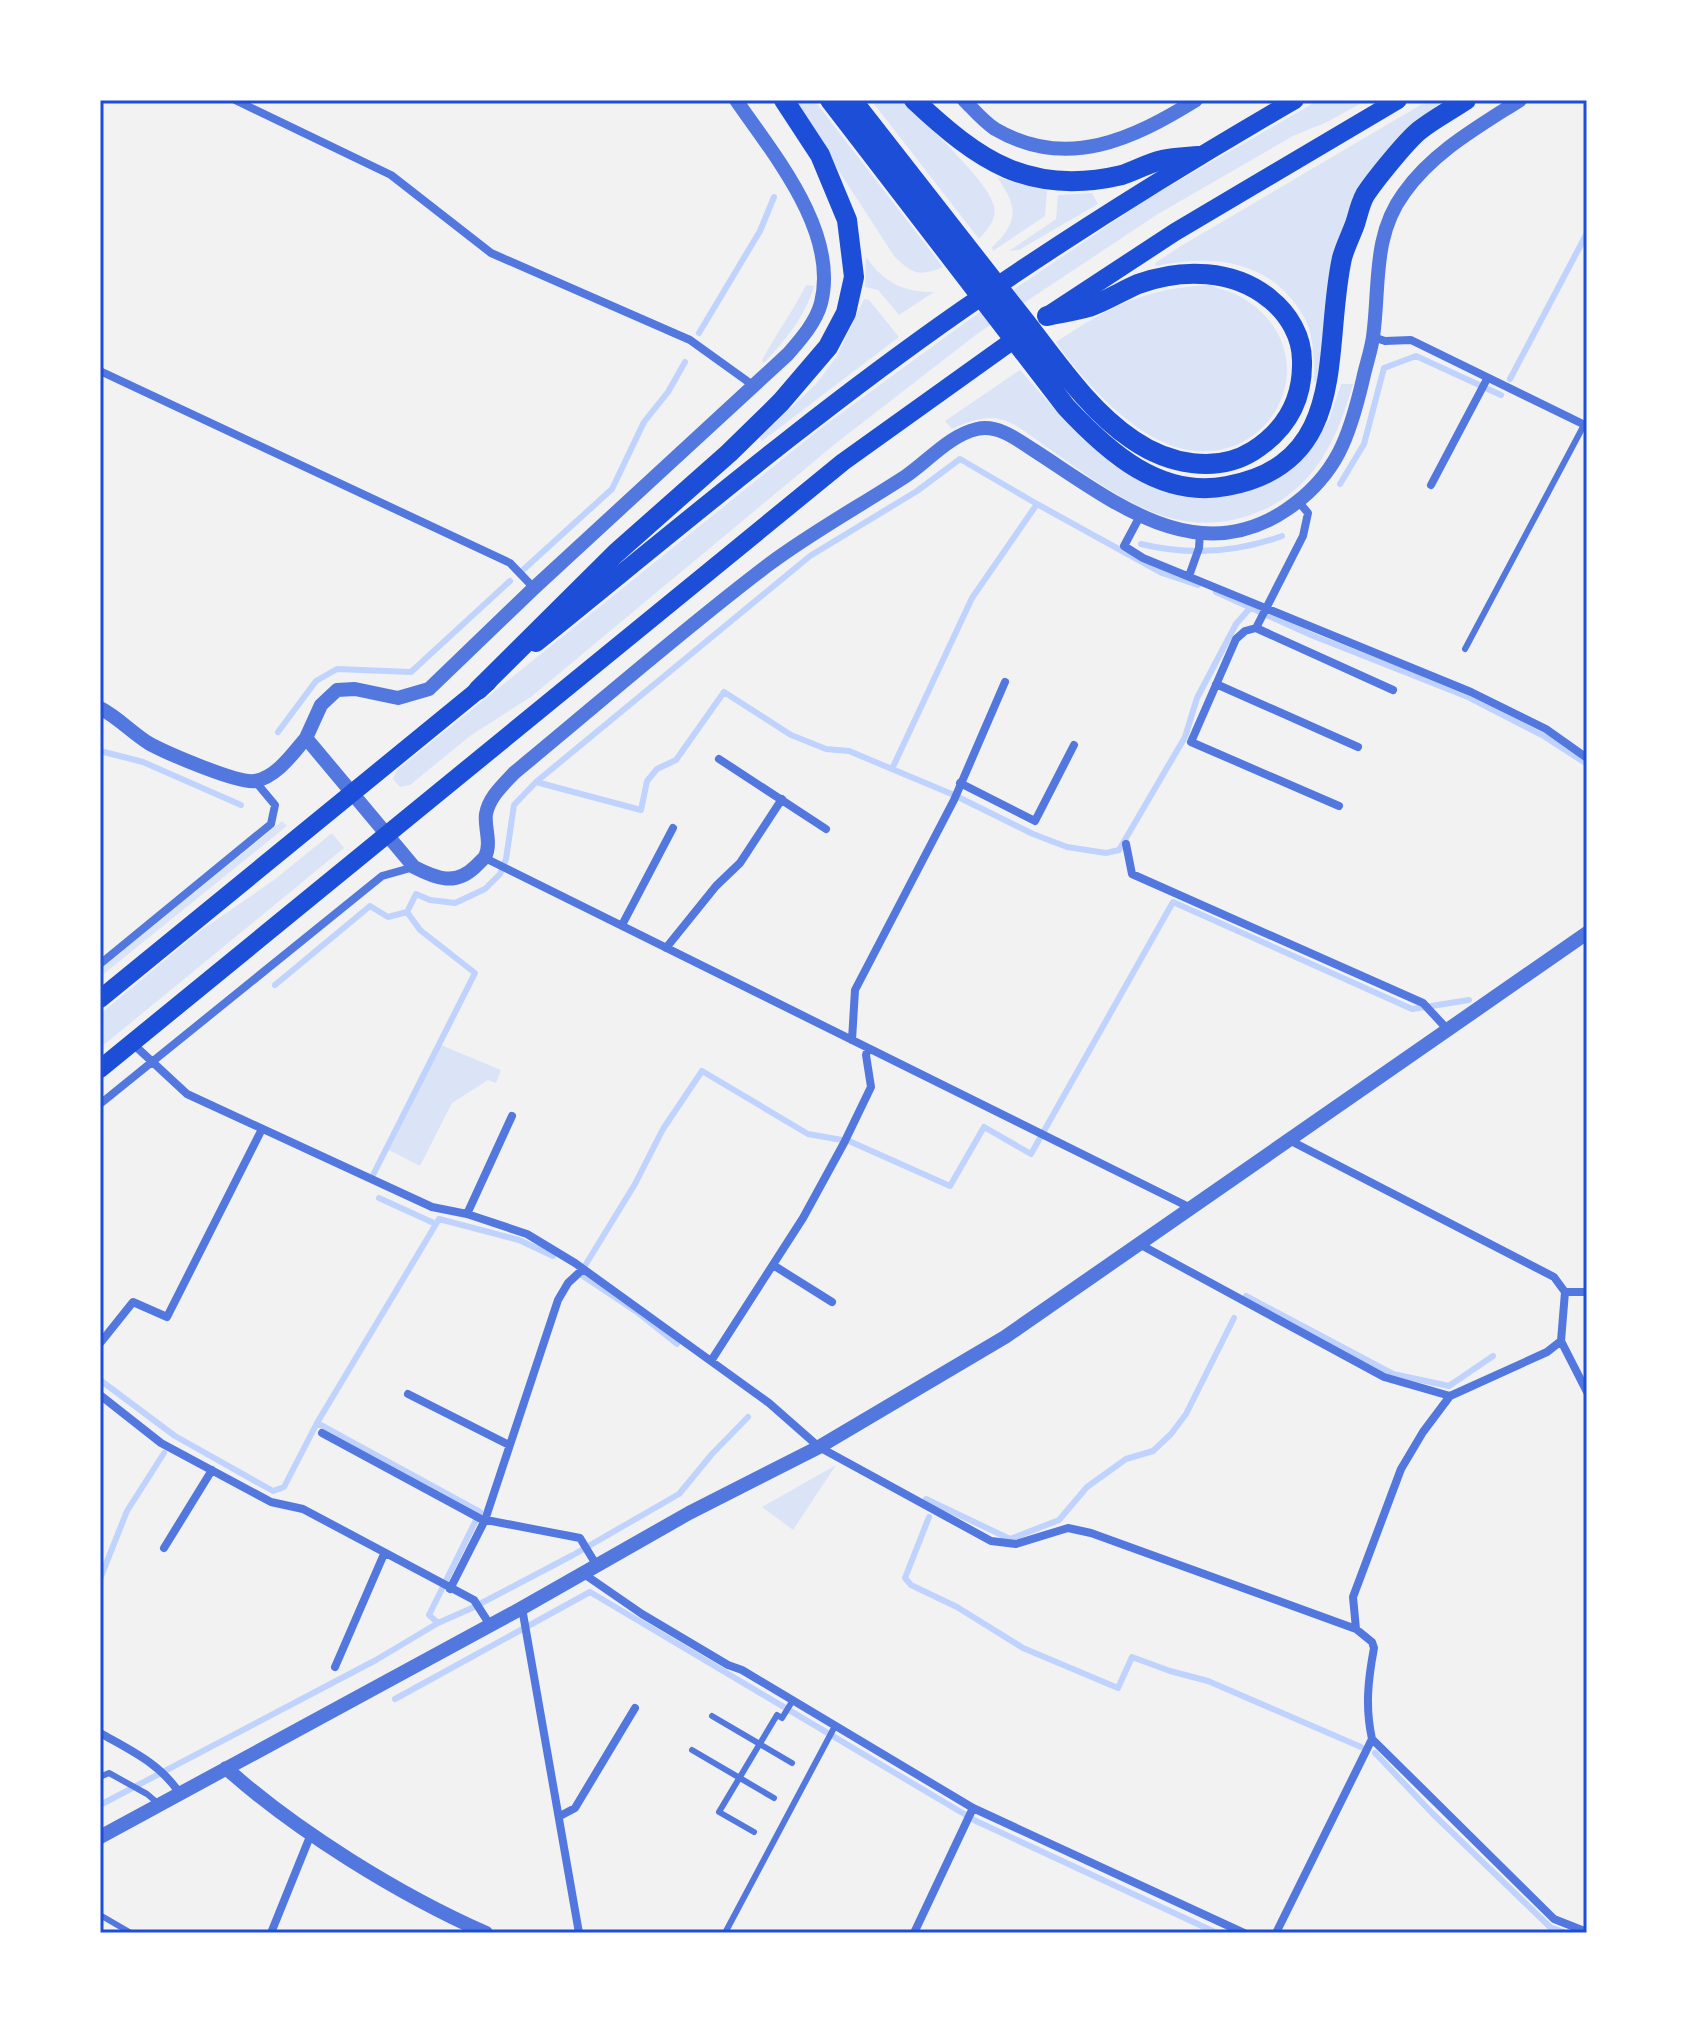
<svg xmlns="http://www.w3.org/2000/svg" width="1687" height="2033" font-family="'Titillium Web',sans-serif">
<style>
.green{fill:#dbe4f7}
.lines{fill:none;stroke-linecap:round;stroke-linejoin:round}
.stream{stroke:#bfd3fe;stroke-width:6}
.service{stroke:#5277de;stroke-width:6}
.minor{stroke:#5277de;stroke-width:8}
.tertiary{stroke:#5277de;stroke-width:14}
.trunk{stroke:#1d4ed8;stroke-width:18}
.motorway{stroke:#1d4ed8;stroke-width:20}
.neatline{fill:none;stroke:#1d4ed8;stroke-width:3}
</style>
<rect width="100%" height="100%" fill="#f2f2f2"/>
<!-- green -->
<path class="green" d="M793,100H814L943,267C919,277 912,274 894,256Z
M871,100H902C922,121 989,181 994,206C997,220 988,229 979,239Z
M1319,100H1367L1327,122L1293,136L1158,214L977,334L835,444L532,696L470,736L410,785L400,787L393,779L397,770L821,428L967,321L1147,199Z
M1429,100H1446L1415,121L1361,188L1319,383L1314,381C1314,363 1314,337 1306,321C1275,261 1216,253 1156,266L1155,263L1181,246Z
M997,177L1047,191L1045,216L993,251L992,247C1019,222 1018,207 997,177Z
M1092,193L1098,204L1019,250L1009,251L1056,219L1058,195Z
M866,257C885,283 902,292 934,292L899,315L878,290L865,287Z
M806,285L814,286C805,317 786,339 764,363L762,360C776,334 793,311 806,285Z
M1209,285C1220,289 1233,292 1243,298C1332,352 1273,473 1179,448C1131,435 1083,381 1056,342C1109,307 1144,288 1209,285Z
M864,299L869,300L899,337L762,441L759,438L816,384L837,356Z
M1020,370L1059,414L1114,466L1165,490L1220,497L1264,485L1289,471L1306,454L1329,420L1341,384H1353C1338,436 1317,485 1265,509C1178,549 1115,494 1045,446C1030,435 1012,419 992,418C978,418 964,423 952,429L945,421Z
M282,821L287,826L100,977V969Z
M332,833L344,848L100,1048V1014L200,931L274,880Z
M441,1045L501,1070L496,1083L488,1080L452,1103L420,1166L389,1150Z
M836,1465L793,1530L762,1507Z"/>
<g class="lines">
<!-- stream -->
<path class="stream" d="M699,333L760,231L774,197
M1510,379L1587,233
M1340,484L1364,444L1384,368L1416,356L1501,395
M1141,544C1190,556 1235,553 1282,536
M524,569L612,489L644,422L668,392L685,362
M1216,592L1311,635L1468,697L1542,735L1587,764
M278,732L316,681L337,669L411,672L510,581
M100,751L143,762L241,805
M892,769L972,598L1037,504L1162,573L1198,585
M536,782L810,556L917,491L960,459L1037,504
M275,985L370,906L388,917L407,912L416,894L430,900L455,903L485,889L500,874L506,859L514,805L536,782L641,810L647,781L657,769L676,760L724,692L791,735L826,749L849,751L954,795L1033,834L1067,847L1106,853L1119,850L1185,737L1197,698L1236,624L1251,607
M849,1141L950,1186L984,1127L1031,1154L1173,902L1412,1009L1469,1000
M372,1177L475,973L420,930L407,912
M379,1198L436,1224
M586,1264L635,1184L663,1129L702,1071L808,1134L842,1140
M580,1274L637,1312L677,1344
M1246,1296L1393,1374L1449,1386L1493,1356
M100,1380L175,1436L273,1491L284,1487L317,1423L439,1219L519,1240L553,1256
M317,1423L480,1512L429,1615L438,1623
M926,1499L1010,1539L1059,1520L1087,1487L1126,1459L1153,1451L1171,1434L1186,1414L1234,1318
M929,1517L905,1578L911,1585L957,1607L1023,1648L1118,1688L1132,1657L1170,1671L1208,1681L1361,1747
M100,1579L127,1511L164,1453
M395,1699L590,1592L976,1821L1217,1933
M1375,1753L1433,1814L1550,1927L1566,1933
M100,1805L376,1660L438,1623L472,1608L573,1555L679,1494L712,1454L748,1417"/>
<!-- service -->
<path class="service" d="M1465,649L1584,425
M712,1716L792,1763
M692,1750L774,1798
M100,1777L109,1773L147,1794L160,1805
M754,1832L719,1812L777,1715L782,1718L793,1700
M100,1915L131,1933
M725,1933L835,1726"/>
<!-- minor -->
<path class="minor" d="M235,100L391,175L491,253L690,340L754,386
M1373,337L1385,341L1411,340L1587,426
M100,371L510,563L534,588
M1431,485L1487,379
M1140,516L1124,546L1143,558L1471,692L1546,729L1587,758
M1189,576L1199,548L1200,532
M1256,628L1303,536L1308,513L1298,501
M1216,684L1358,747
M719,759L826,829
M960,783L1035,821L1074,745
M1339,806L1191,742L1236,639L1245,631L1256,628L1393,690
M1126,844L1132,874L1423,1003L1448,1030
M485,858L1191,1208
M622,925L673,828
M666,948L716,886L740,863L782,799
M100,964L271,824L275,805L255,781
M852,1040L855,990L954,800L1005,682
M132,1043L187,1094L432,1207L467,1214L527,1234L575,1263L769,1403L819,1447L991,1541L1016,1544L1068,1528L1091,1533L1356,1629L1372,1642L1374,1648C1368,1680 1365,1707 1372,1739L1554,1919L1587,1932
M100,1104L382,876L414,867
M1291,1141L1554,1277L1565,1292L1561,1341L1587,1392
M467,1214L512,1116
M1141,1245L1384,1377L1450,1396
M773,1265L832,1302
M1565,1292H1587
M101,1342L133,1302L167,1317L262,1129
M711,1361L803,1218L844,1143L871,1087L866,1055L868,1048
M408,1394L509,1445
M100,1395L161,1443L271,1502L303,1509L474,1600L490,1625
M322,1433L481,1519L580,1538L597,1566
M164,1548L212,1470
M584,1574L642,1614L728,1665L742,1670L973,1808L1244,1933
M450,1589L485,1520L558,1300L568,1283L583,1269
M522,1608L579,1933
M1356,1629L1353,1597L1401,1469L1423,1432L1450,1396L1547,1352L1561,1341
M335,1667L384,1554
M100,1733C130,1750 161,1764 180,1794
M560,1816L575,1808L635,1708
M271,1933L311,1834
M914,1933L973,1808
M1276,1933L1372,1739"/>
<!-- tertiary -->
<path class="tertiary" d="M736,100C774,155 839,232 821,303C816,322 801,339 788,354L534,588L429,689L398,698L355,689L337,690L321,705L306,738L414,867C437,879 456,886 476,866C477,865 484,858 485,857C492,843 484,827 486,814C489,797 503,785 514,773C598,704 681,631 768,565C812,532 860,506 906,476C928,461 950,435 977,429C998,424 1018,440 1035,451C1111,500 1196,571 1286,510C1337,476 1350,435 1363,379C1366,365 1371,351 1373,337C1380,287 1372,236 1404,193C1433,152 1478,127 1520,100
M964,100C973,109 984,122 995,129C1067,171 1133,139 1196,100
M100,708C119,718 132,733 150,744C167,753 238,784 255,781C277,777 293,753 306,738
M226,1768C296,1831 400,1895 486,1933
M100,1837L522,1608L689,1513L819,1447L1005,1337L1587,933"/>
<!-- trunk -->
<path class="trunk" d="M1050,314L1175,232L1398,100
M536,643C676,530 814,413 962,310C1070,235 1181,166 1295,100
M100,999L488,682
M100,1069L843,462L1026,331"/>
<!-- motorway -->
<path class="motorway" d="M830,100L1066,407C1108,452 1160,499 1227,486C1351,463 1322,349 1342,258C1345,247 1351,235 1355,224C1358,215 1360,204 1365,195C1374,181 1407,140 1420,130C1434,119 1451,110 1466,100
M852,100C908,172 964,244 1020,315C1054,358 1087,409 1133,440C1168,464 1216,474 1253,451C1286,430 1303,400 1302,361C1302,337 1289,314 1270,299C1234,269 1182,268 1138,284C1122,291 1106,301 1089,307C1075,311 1061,313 1047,316
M914,100C978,160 1029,197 1122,175C1135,171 1148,163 1162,160C1174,157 1186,157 1198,156
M478,690L616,553L729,453L781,402L828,347L846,313L854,277L847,220L820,155L784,100"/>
</g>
<!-- border -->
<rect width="1687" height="2033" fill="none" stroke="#ffffff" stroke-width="204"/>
<rect x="102" y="102" width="1483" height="1829" class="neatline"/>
</svg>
